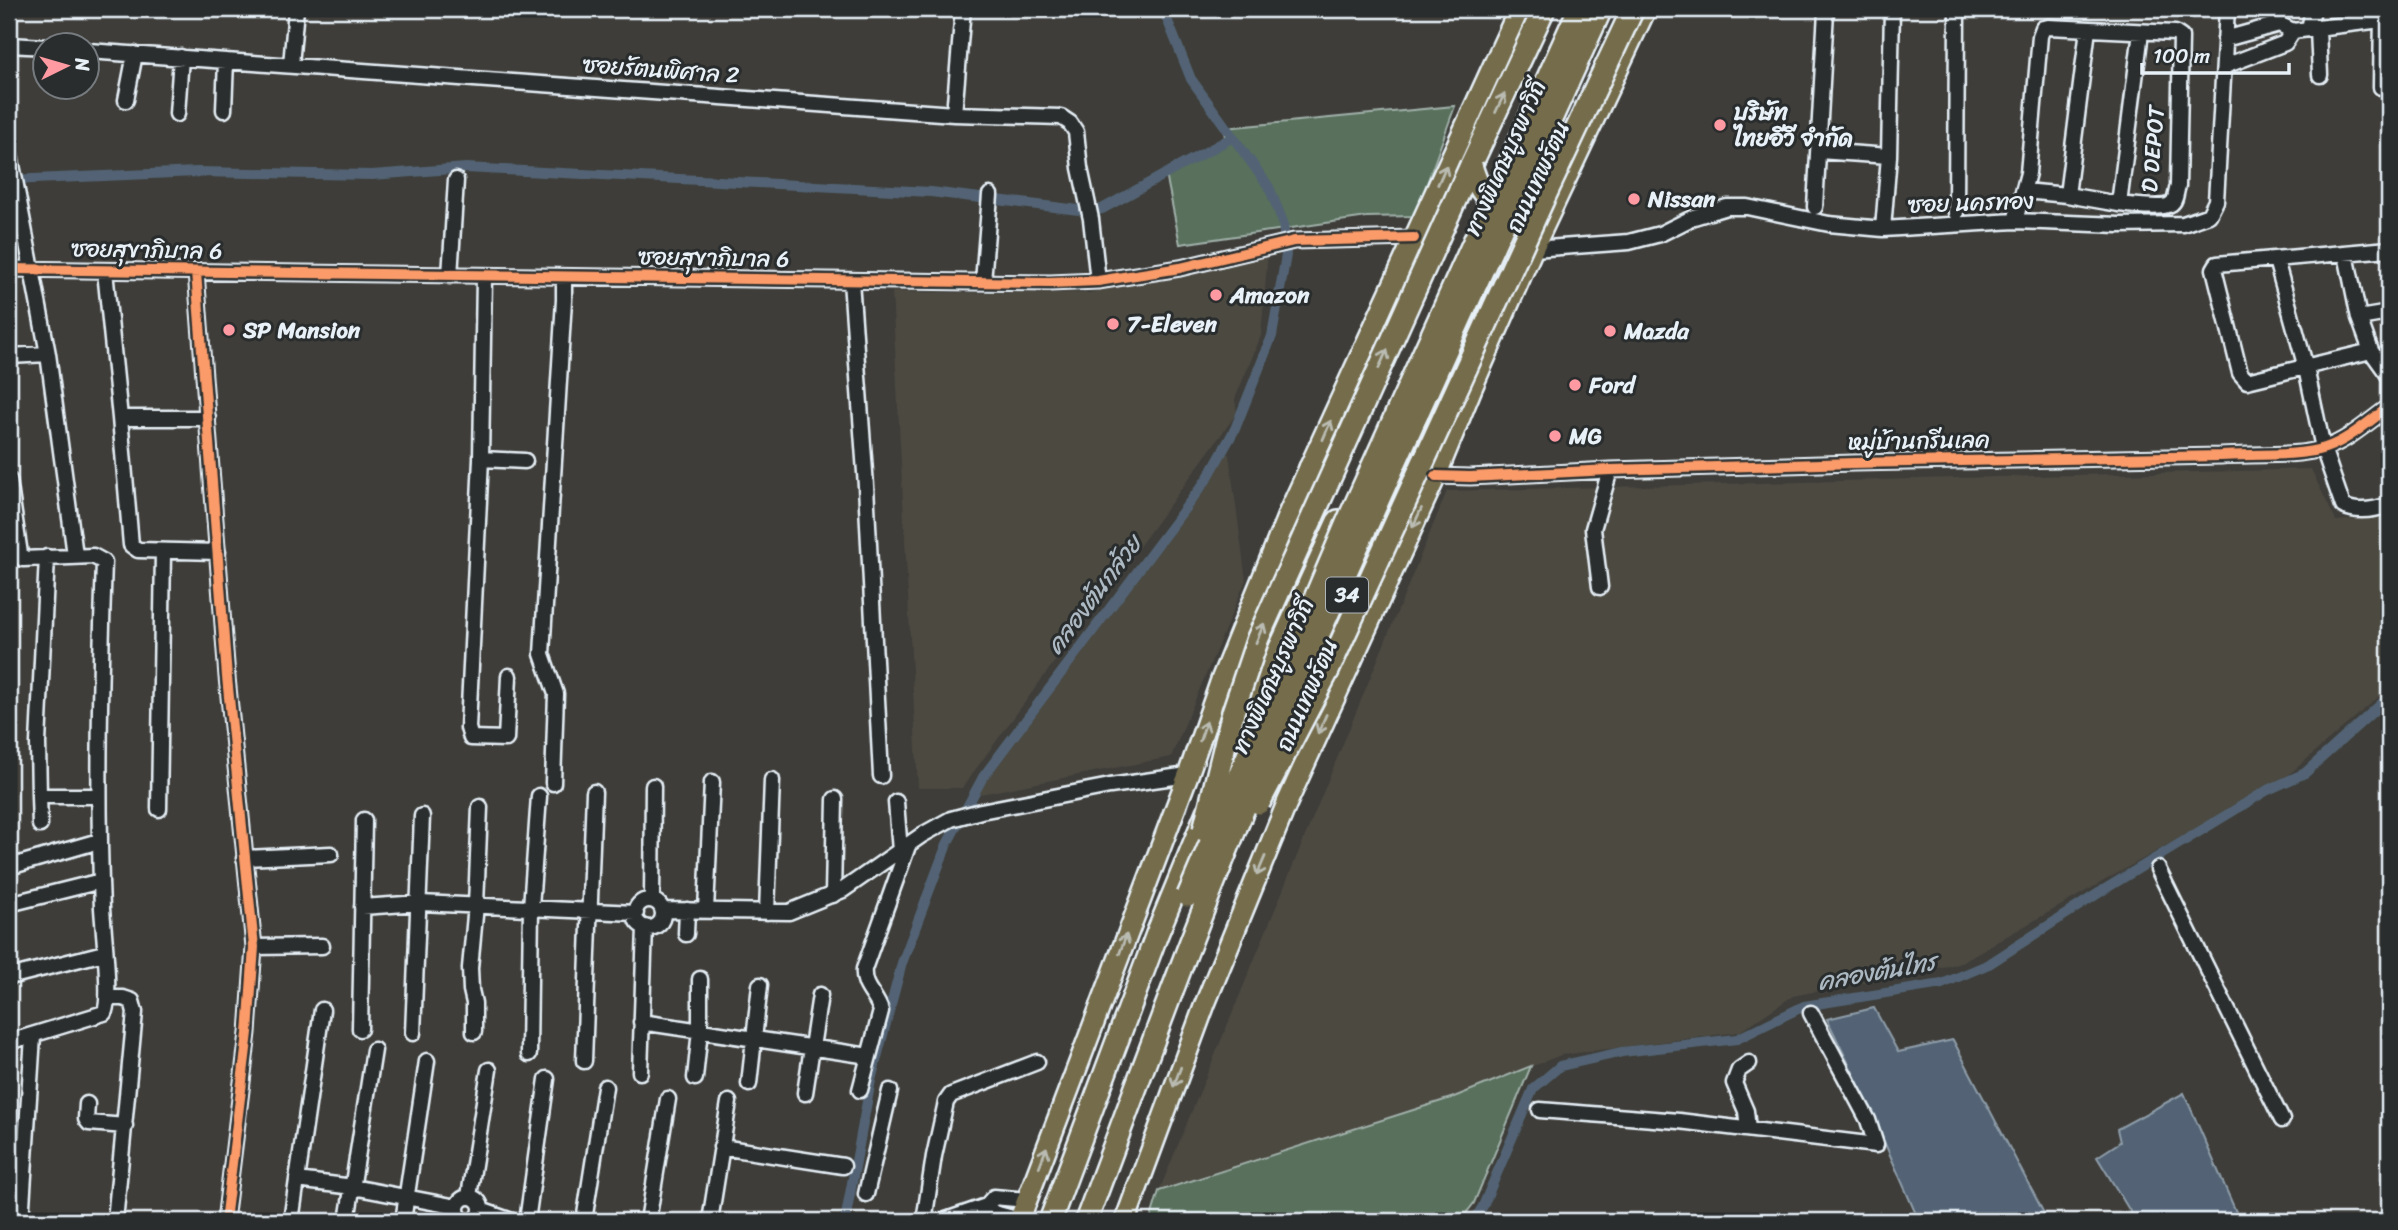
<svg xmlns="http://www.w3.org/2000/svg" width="2398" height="1230" font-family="Sriracha,'Playpen Sans Thai',sans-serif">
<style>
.built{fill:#4c4841}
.green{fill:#59705b;stroke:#a0b0aa;stroke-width:2}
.water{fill:#526474;stroke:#8e9ca9;stroke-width:2}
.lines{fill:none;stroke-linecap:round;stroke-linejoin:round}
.canal{stroke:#526474;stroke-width:10}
.minor-casing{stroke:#e8f1f8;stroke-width:19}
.major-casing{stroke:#e8f1f8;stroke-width:24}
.highway-casing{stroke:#e8f1f8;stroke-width:26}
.minor{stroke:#2a2d2e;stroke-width:14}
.major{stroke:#746c4b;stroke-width:19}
.highway{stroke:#746c4b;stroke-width:21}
.highway-bridge-casing{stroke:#e8f1f8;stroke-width:26;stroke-linecap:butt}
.highway-bridge{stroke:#746c4b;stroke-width:21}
.cycleway-casing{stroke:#2a2d2e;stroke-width:15}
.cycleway{stroke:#fa9b69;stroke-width:10}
.oneway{stroke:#babcb3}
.poi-dot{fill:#ff9aa2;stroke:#2a2d2e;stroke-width:2.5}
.labels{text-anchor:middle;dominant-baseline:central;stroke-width:6;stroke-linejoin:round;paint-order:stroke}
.shield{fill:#2a2d2e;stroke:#afb6bb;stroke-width:2}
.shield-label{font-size:21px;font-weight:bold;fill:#e8f1f8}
.street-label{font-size:23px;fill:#e8f1f8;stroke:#2a2d2e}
.poi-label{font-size:23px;font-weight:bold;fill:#e8f1f8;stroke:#2a2d2e;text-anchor:start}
.water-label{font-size:24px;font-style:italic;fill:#acb9c3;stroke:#2a2d2e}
</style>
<rect width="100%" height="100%" fill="#3e3d39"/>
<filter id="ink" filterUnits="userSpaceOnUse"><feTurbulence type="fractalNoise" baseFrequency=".0143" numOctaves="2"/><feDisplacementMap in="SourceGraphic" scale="14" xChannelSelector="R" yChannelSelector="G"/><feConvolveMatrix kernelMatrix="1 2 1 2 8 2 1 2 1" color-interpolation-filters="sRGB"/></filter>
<g filter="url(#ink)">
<!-- built -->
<path class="built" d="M1268,253L1261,336L1235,399L1237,413L962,788H918L892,292L1088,293Z
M1224,454H1229L1246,580L1171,757L981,794L975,788Z
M2311,469L2336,521L2389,516V688L2285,778L1958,964L1793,996L1739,1032L1561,1055L1455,1097L1159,1191L1447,491Z"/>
<!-- green -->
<path class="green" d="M1455,106L1415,216L1367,217L1180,244L1166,174L1225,139L1224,128Z
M1531,1066L1474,1203L1460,1221H1150L1159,1191L1454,1097Z"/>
<!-- water -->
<path class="water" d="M1874,1008L1898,1052L1953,1040L2048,1221H1919L1860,1087L1827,1019Z
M2184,1093L2240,1221H2136L2097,1157L2120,1142L2117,1129Z"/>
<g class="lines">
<!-- canal -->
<path class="canal" d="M10,180L197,172L372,175L466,168L931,192L1087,211L1102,209L1233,137
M845,1221L871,1080L902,963L947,844L983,777L1207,479L1235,429L1272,336L1286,255L1283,222L1269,187L1191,79L1163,9
M1474,1221L1483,1206L1533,1089L1560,1066L1622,1052L1737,1039L1804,1006L1942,984L1989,964L2105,889L2266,791L2305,773L2389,697"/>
<!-- minor casing -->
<g class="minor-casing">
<path id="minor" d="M2309,29L2313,9
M2318,29L2320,75
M2225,39L2279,24L2293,31L2389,19
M9,45L46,47
M88,51L954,114L1061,117L1070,123L1076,132L1080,168L1091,219L1098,281
M291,65L296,9
M2225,66L2285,43L2293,31
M2381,87L2382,9
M126,100L135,54
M224,110L226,61
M177,114L181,57
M954,114L963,9
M9,149L48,354L75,555
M1819,151L1889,156L1892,9
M2024,191L2067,195L2088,29
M2067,195L2119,204L2141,32
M1815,207L1826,11
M1956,213L1957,9
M2015,221L2028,173L2040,36L2043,28L2048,27L2175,33L2181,37L2178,186C2176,191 2176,200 2172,203C2166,210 2129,205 2119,204
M1883,229L1889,156
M1533,249L1629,242L1660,234L1694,217L1727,207H1747L1829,224L1883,229L2015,221L2119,225L2183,224L2209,215L2216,201L2227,9
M2346,254L2359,318L2371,351L2389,376
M2276,260L2306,368L2323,448L2343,506C2357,513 2374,510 2389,505
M9,269L1050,283L1098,281L1180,268L1294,241L1414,238
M105,271L120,418L131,545L138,550L218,552
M196,272L227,677L254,947L248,1033L225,1221
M450,276L456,180
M484,277L481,459L468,728L471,738L506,739L509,676
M851,281L866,486L881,776
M983,282L990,195
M2359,318L2389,313
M2371,351L2247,381L2240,373L2214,269L2217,264L2389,249
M9,356L48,354
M120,418H208
M481,459L525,461
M1436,476L1470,477L1610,470L1854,463L2221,456C2250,454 2298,457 2325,448C2349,440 2369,421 2389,407
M9,480L20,554L23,559L93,556L104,562C100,678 97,793 102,908C103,928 112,1001 104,1013L9,1042
M47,557L38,743L39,796H98
M1600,587L1593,529L1610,470
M553,783L556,694L542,654L564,300V278
M39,796L40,825
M896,802L900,851
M159,809L163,552
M244,858L331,854
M9,867L99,841
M2158,869L2282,1120
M833,895L835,799
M652,900L653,786
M635 914a14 14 0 1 1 28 0a14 14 0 1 1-28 0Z
M9,904L101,881
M362,907L420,903L636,913
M663,910L789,912L843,890L922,835L951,819L981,811L1110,786L1188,775
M706,910L712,782
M767,912L772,780
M686,934L687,910
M254,947L322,946
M9,977L104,953
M109,998H123L132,1001L135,1012L115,1221
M641,1022L869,1056
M360,1029L364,820
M474,1032V1003L471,990L470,968L476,905L480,807
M413,1033L422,816
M529,1054L531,907L539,796
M584,1061L594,792
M640,1072L645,927
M695,1078L700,1030V979
M749,1084L760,985
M860,1090L881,1011C876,994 862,988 864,969L908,846
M805,1093L820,995
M87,1104L86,1119L89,1123L125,1126
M1540,1110L1679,1121L1876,1145L1868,1120L1811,1013
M1748,1129L1746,1111L1734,1083L1739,1070L1749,1063
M721,1147L843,1166
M297,1180L353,1187L457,1207
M866,1194L890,1091
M469,1196L489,1070
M457 1209a12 12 0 1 1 24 0a12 12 0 1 1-24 0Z
M986,1206L994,1213L1020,1220
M481,1210L512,1221
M21,1221L33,1036
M291,1221L322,1010
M347,1221L374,1050
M403,1221L427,1061
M527,1221L547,1079
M584,1221L605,1087
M648,1221L668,1099
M710,1221L729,1102
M924,1221L934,1156L946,1102L951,1095L1037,1062
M943,1221L986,1206L994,1197L1027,1200"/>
</g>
<!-- major casing -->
<g class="major-casing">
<path id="major" d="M1019,1221L1188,775L1221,680L1289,512L1519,9
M1125,1221L1205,1004L1287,803L1436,476L1472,388L1533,249L1646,9"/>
</g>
<!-- highway casing -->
<g class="highway-casing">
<path id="highway" d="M1471,165L1544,9
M1301,537L1310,468
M1226,766L1338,521
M1050,1221L1157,934L1207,812"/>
</g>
<!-- minor -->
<use href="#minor" class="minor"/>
<!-- major -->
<use href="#major" class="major"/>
<!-- highway -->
<use href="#highway" class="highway"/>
<!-- highway-bridge casing -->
<g class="highway-bridge-casing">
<path id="highway-bridge" d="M1471,165C1481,202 1506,224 1543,200L1633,9
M1259,803L1328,671L1543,200
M1204,830L1233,712L1258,638L1471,165
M1188,896L1347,523L1579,9
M1086,1221C1143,1070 1197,918 1260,770C1369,514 1487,262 1601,9"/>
</g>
<!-- highway-bridge -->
<use href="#highway-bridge" class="highway-bridge"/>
<!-- cycleway casing -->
<g class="cycleway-casing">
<path id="cycleway" d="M9,269L1050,283L1098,281L1180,268L1294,241L1414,238
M196,272L227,677L254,947L248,1033L225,1221
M1436,476L1470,477L1610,470L1854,463L2221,456C2250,454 2298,457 2325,448C2349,440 2369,421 2389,407"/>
</g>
<!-- cycleway -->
<use href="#cycleway" class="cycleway"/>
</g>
<!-- one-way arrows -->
<defs><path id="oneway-shaft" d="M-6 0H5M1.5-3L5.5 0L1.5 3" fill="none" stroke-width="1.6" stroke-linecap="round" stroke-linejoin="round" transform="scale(1.75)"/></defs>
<g class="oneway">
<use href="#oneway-shaft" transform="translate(1500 103) rotate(-65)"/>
<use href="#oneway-shaft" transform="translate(1442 175) rotate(-66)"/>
<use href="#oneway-shaft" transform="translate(1383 359) rotate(-66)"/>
<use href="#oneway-shaft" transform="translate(1327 430) rotate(-67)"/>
<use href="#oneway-shaft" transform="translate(1417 518) rotate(115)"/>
<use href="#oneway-shaft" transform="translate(1260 633) rotate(-67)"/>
<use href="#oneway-shaft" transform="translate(1322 724) rotate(114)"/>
<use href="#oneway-shaft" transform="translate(1203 731) rotate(-71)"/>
<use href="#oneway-shaft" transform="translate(1261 866) rotate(113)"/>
<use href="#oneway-shaft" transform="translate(1123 944) rotate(-70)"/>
<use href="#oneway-shaft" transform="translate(1177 1077) rotate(111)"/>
<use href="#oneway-shaft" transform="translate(1043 1157) rotate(-69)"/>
</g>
</g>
<!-- markers -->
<g class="poi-dot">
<circle cx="1720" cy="125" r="7"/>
<circle cx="1634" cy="199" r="7"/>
<circle cx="1216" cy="295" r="7"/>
<circle cx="1113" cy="324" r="7"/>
<circle cx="229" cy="330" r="7"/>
<circle cx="1610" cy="331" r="7"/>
<circle cx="1575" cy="385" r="7"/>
<circle cx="1555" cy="436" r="7"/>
</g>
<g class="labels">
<!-- shield labels -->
<rect class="shield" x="1326" y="577.5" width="42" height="35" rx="5"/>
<g class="shield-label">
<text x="1347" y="595">34</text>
</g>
<!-- street labels -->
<g class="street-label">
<text transform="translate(661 70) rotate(4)">ซอยรัตนพิศาล 2</text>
<text transform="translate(2153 149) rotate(-85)">D DEPOT</text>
<text transform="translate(1505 158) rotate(-66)">ทางพิเศษบูรพาวิถี</text>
<text transform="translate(1538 177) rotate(-65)">ถนนเทพรัตน</text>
<text transform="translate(1971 203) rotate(-2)">ซอย นครทอง</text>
<text transform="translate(147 250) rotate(1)">ซอยสุขาภิบาล 6</text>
<text transform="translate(714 258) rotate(1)">ซอยสุขาภิบาล 6</text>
<text transform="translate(1919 441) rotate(-1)">หมู่บ้านกรีนเลค</text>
<text transform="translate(1273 676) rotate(-66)">ทางพิเศษบูรพาวิถี</text>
<text transform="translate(1307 695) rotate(-66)">ถนนเทพรัตน</text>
</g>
<!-- poi labels -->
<g class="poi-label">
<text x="1734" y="112">บริษัท<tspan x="1734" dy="26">ไทยอีวี จำกัด</tspan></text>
<text x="1648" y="199">Nissan</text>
<text x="1230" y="295">Amazon</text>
<text x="1127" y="324">7-Eleven</text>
<text x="243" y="330">SP Mansion</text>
<text x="1624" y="331">Mazda</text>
<text x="1589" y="385">Ford</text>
<text x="1569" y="436">MG</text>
</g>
<!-- water labels -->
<g class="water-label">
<text transform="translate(1094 595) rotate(-53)">คลองต้นกล้วย</text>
<text transform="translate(1877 972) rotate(-10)">คลองต้นไทร</text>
</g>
</g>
<!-- margin -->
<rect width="2398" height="1230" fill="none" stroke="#2a2d2e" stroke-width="35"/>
<rect x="18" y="18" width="2363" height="1195" fill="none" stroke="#e8f1f8" stroke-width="2.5" filter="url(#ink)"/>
<!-- north arrow -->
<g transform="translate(66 66) rotate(85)"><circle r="33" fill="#2a2d2e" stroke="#767b7f" stroke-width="2"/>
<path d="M0-5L12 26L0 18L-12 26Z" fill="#ff9aa2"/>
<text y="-10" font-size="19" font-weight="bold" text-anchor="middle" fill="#e8f1f8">N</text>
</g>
<!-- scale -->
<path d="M2142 63v10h147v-10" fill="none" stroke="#e8f1f8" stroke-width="3.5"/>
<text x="2153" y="63" font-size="21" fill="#e8f1f8" stroke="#2a2d2e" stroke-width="5" paint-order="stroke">100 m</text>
</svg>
